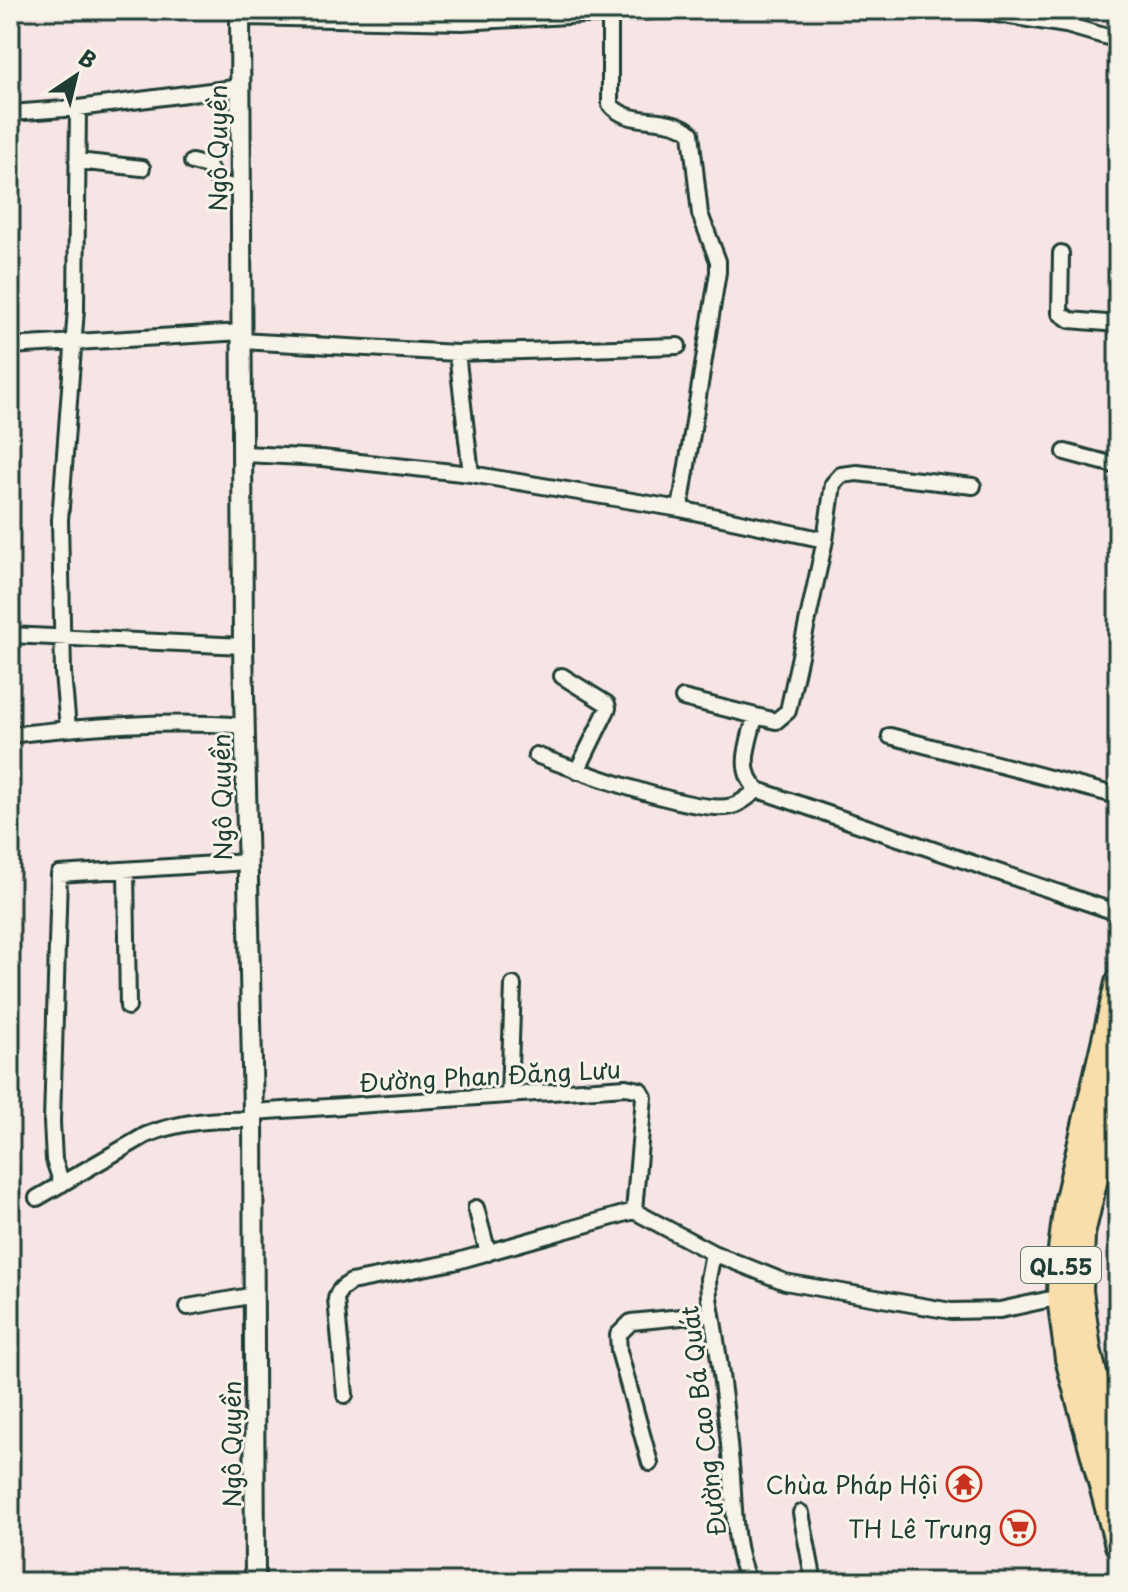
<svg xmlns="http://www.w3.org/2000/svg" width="1128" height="1592" font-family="'Playpen Sans',sans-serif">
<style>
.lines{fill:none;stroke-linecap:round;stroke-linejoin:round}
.minor-casing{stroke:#1f3d34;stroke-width:20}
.tertiary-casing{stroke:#1f3d34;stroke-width:24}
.trunk-casing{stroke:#1f3d34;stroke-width:30}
.minor{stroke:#f7f3e8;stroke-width:14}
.tertiary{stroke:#f7f3e8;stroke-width:18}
.trunk{stroke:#f9deab;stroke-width:24}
.labels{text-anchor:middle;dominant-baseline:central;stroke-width:6;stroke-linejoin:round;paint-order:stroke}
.shield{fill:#f7f3e8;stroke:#60746a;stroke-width:2}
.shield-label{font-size:22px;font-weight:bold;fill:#1f3d34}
.street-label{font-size:24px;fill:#1f3d34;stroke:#f7f3e8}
.poi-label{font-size:24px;fill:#1f3d34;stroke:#f7f3e8;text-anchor:end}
</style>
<rect width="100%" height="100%" fill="#f7e4e4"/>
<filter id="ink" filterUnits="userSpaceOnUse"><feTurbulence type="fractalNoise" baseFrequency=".0125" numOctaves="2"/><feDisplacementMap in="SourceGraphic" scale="16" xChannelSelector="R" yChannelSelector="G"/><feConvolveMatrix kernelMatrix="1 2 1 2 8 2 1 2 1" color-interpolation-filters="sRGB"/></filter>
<g filter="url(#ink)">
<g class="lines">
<!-- minor casing -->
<g class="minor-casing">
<path id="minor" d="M972,10L1066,25L1118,40
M610,14V104C628,128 670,113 691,133L700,214L718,261V272L680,509
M240,17L462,22L671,10
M10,113L78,108L241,87
M77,161L142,168
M192,162L208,166C216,182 224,187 242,188
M1061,253L1060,313L1070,320L1118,324
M242,341L457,353L678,346
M10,346L242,332
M457,353L471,474
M1065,452L1118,466
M243,454L322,458L471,474L680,509L825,540L788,711L776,721L683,698
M825,540L833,484L841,475L857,473L973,486
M10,635L243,646
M562,676L607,704L608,708L577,771
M755,717C749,743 736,770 758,790L1118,913
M68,728L63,673L60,520L76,309L78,108
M10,735C88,726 165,720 244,726
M890,736L1118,796
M536,755C573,769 699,816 732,806C741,804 750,795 758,790
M126,870L128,1007
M509,1095L513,985
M253,1112L626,1087L640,1090L644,1097L634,1211L713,1253L785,1282L951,1311L1000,1310L1060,1297
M62,1184L54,1160L52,1122L59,874L247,862
M37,1198L146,1135C181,1121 215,1119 253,1120
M476,1208L488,1253
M713,1253L708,1279L709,1298C719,1353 726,1410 731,1465C735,1503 732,1547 749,1582
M188,1307L255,1295
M345,1395L336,1299C338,1290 343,1287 351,1282L454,1262L634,1211
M650,1463L619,1351L618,1335L631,1322L712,1314
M801,1513L814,1582"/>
</g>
<!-- tertiary casing -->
<g class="tertiary-casing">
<path id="tertiary" d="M240,10L243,646L253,1112L255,1582"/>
</g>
<!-- trunk casing -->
<g class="trunk-casing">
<path id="trunk" d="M1118,983L1067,1203L1061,1250L1060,1297L1068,1359L1118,1545
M1118,1080L1082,1234L1080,1291L1088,1349L1118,1472"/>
</g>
<!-- minor -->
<use href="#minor" class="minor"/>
<!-- tertiary -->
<use href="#tertiary" class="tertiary"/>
<!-- trunk -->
<use href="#trunk" class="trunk"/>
</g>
</g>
<!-- icons -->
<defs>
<g id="temple-ring" transform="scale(1.8)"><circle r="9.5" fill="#f7f3e8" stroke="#c8321e" stroke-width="1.5"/><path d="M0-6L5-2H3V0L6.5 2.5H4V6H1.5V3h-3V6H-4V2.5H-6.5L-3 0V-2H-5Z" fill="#c8321e"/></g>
<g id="supermarket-ring" transform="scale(1.8)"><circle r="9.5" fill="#f7f3e8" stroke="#c8321e" stroke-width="1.5"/><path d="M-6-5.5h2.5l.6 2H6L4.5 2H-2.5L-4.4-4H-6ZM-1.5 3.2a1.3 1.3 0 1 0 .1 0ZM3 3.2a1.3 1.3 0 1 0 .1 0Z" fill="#c8321e"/></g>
</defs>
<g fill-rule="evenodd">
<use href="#temple-ring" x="964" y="1484"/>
<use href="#supermarket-ring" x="1018" y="1528"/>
</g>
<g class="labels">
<!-- shield labels -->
<rect class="shield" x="1021" y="1247" width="80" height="36" rx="6"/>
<g class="shield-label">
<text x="1061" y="1265">QL.55</text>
</g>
<!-- street labels -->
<g class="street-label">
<text transform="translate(217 148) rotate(-90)">Ngô Quyền</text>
<text transform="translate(221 797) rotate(-91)">Ngô Quyền</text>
<text transform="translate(490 1075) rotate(-3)">Đường Phan Đăng Lưu</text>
<text transform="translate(702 1421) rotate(-97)">Đường Cao Bá Quát</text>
<text transform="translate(231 1444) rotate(-90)">Ngô Quyền</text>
</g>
<!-- poi labels -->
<g class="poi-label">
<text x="938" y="1484">Chùa Pháp Hội</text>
<text x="992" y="1528">TH Lê Trung</text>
</g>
</g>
<!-- margin -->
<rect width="1128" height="1592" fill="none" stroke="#f7f3e8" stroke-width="40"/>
<rect x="20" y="20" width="1088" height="1552" fill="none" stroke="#1f3d34" stroke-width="3" filter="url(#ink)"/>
<!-- north arrow -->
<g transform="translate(76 76) rotate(35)" stroke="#f7f3e8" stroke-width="6" paint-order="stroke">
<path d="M0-6L14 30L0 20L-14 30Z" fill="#1f3d34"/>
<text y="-12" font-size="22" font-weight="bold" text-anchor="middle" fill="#1f3d34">B</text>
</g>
</svg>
